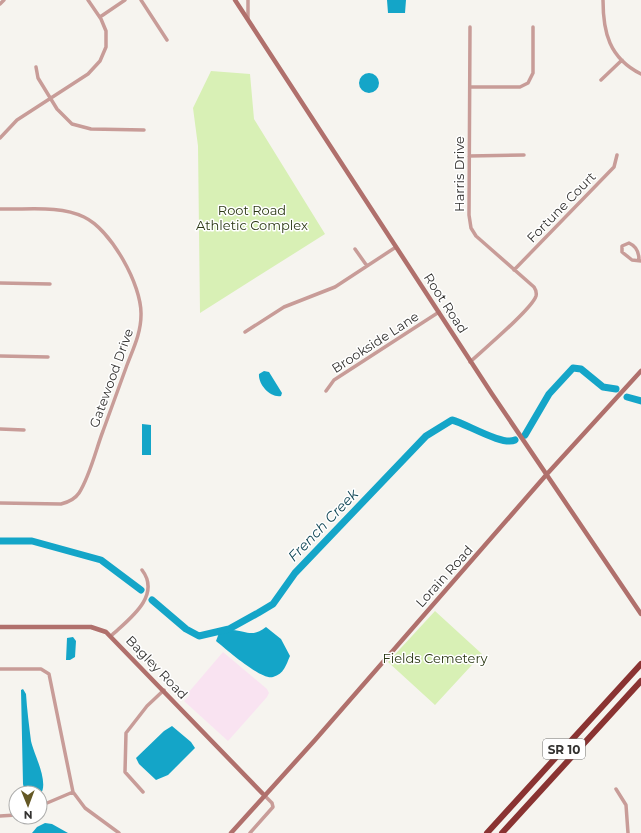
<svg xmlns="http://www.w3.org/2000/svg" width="641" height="833" font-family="Montserrat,sans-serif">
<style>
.commercial{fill:#f9e3f1}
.green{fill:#d8f0b5}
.water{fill:#14a5c8}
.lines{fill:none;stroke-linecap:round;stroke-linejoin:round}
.river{stroke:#14a5c8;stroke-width:7}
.street{stroke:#c89c98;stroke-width:3.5}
.secondary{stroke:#b0706c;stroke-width:4.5}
.highway{stroke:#8a3332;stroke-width:6}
.labels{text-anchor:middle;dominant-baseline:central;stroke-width:3;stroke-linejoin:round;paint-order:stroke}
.shield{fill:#fff;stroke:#70706e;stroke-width:1}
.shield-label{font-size:12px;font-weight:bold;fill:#333230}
.street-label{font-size:13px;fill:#333230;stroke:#fff}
.park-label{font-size:13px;fill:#2b3814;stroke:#fff}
.water-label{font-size:14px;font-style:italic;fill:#114756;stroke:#fff}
</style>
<rect width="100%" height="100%" fill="#f6f4ef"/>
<!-- commercial -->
<path class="commercial" d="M223,652L267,689L269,693L267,697L228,741L184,701L190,695L188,693Z"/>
<!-- green -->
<path class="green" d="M211,71L250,74L254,119L325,234L200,313L198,146L193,108Z
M435,611L482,654L435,705L388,662Z"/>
<!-- water -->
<path class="water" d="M387,0H406L405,13H388Z
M359 83a10 10 0 1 1 20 0a10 10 0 1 1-20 0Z
M264,371L269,372L282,393L281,396C270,398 258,384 259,374Z
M142,424L151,425V455H142Z
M266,627L281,639L290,656C286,665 284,674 273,677C262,681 226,649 216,641L219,633C223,632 228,630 232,630C248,631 251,638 266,627Z
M73,637L76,641L75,657L70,660H66L67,638Z
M23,689L26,694C27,710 29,725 31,741C34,755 50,783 40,795V793H25L23,784L21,690Z
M172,726L191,742L195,748L168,775L156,780L139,764L136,758L164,731Z
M45,823L52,824L68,833H32L37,827Z"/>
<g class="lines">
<!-- river -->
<path class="river" d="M627,397L641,401
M525,435L549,394L573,368L581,369L603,387L616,389
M0,541H32L101,560L141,590
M152,600L186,629L199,636L229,629L258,613L273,604L295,573L426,436L452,420C467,424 502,446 515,440"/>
<!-- street -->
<path class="street" d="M141,0L167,40
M603,0C603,32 609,58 641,74
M0,4L4,0
M100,17L125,0
M248,19V0
M36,67L38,78L57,109L72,124L91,129L144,130
M601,80L622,60
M470,87H520L528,83L533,73V27
M0,138L17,120L88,74L100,61L106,47V31L101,19L88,0
M469,156L524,155
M0,209C27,210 59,205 84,217C111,230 142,285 141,315C141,333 133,349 127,365C119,387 111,409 103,431C96,449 90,476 79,493C75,499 69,502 61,504L0,503
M355,249L367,266
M639,260C639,253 636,246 629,243L622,246V252L632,260L641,261
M514,270L614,167L617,155
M0,283L50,284
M245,332L284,307L335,287L396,247
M0,356L48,357
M470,362C483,350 532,309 536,296C537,292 536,290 534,287L476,236L471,228L469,215L470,27
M326,391L334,380L439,312
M0,429L24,430
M112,635C128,620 162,596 142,570
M0,669H41L49,674L73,792L85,808L119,833
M616,789L626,805L628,833
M143,792L125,772L126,733L147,706L164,690
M40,806L73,792
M0,816L16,815
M250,833L273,807L272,803L264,795"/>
<!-- secondary -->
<path class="secondary" d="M235,0L492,394L641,614
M0,627H91L106,632L264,795
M231,833L315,740L547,474L641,371"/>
<!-- highway -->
<path class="highway" d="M487,833L641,664
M502,833L641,681"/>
</g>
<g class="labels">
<!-- shield labels -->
<rect class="shield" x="543" y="739" width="42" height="20" rx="3"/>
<g class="shield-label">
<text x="564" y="749">SR 10</text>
</g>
<!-- street labels -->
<g class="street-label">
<text transform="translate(459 174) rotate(-90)">Harris Drive</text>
<text transform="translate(561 207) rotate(-46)">Fortune Court</text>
<text transform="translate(446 303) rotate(57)">Root Road</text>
<text transform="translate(375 342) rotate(-33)">Brookside Lane</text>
<text transform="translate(111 378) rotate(-70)">Gatewood Drive</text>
<text transform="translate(444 576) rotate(-48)">Lorain Road</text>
<text transform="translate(157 667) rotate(46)">Bagley Road</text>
</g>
<!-- park labels -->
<g class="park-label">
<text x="252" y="210">Root Road<tspan x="252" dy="15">Athletic Complex</tspan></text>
<text x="435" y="658">Fields Cemetery</text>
</g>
<!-- water labels -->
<g class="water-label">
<text transform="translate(323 525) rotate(-46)">French Creek</text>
</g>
</g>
<!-- north arrow -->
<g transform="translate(28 805) rotate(179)"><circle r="19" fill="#ffffff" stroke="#adadac"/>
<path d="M0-3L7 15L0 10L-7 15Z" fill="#645825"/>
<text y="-6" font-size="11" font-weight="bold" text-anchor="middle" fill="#333230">N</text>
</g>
</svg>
